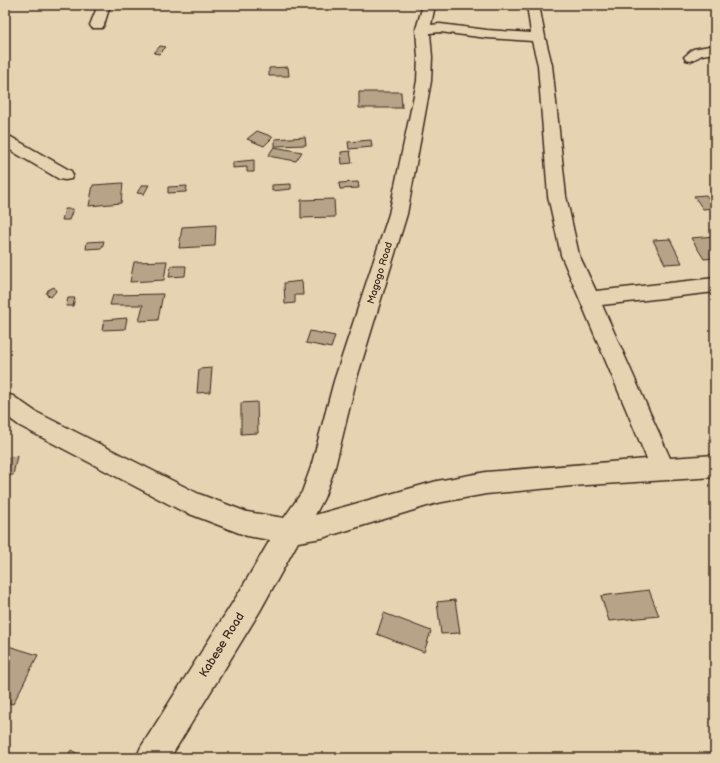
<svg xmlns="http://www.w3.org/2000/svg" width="720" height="763" font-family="'Balsamiq Sans',sans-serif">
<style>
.building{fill:#b7a488;stroke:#3b2a1e}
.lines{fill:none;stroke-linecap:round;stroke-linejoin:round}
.minor-casing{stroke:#3b2a1e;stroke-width:3}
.minor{fill:#e6d3b1;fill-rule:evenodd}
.labels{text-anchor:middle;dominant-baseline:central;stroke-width:4;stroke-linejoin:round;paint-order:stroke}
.street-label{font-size:10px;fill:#3b2a1e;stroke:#e6d3b1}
.near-street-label{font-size:12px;fill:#3b2a1e;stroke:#e6d3b1}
</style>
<rect width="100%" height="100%" fill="#e6d3b1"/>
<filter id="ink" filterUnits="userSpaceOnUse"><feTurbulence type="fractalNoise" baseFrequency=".025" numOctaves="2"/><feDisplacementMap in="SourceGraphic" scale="8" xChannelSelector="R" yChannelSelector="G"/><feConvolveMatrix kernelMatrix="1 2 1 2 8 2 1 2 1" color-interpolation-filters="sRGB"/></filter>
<g filter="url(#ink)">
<!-- building -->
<path class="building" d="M160,46L166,47L159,54L154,53Z
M288,67L289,76H269V68Z
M359,92H401L402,108H359Z
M257,131L273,137L264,146L247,139Z
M305,137L306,145L275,146V139Z
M371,140L372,147L349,149L348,142Z
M274,147L302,152L296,161L268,156Z
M350,151L352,163L342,164L341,152Z
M254,160V172H247V167L233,168V162Z
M358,182L359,188L340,189L339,183Z
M123,183L121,203L89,206L93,185Z
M291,184V189L272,191V185Z
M142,185H149L144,194L137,193Z
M187,186L186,192L168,193V187Z
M706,195L715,207V208L703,209L694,196Z
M334,199L335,217L301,218V200Z
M65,209H73L69,220H62Z
M216,225L215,246L179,248L182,227Z
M715,236V258L704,259L691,238Z
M670,239L682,263L665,264L653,240Z
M104,241L102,248L86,249L87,242Z
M167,261L164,280L130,282L134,262Z
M171,266H186L185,276L169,277Z
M302,281L303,295H295V303L285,304L284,283Z
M54,287L56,291L51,297L46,294L48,290Z
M163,294L158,320L139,321L143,305H110L113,295Z
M68,298H75L73,306H66Z
M127,318L125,329L102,330L104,320Z
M310,331L335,336L331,348L306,343Z
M212,368L210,392L197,393L199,369Z
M257,402L258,433L241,434V403Z
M17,456L13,475L5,476V458Z
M649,590L659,616L609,621L601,596Z
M455,600L460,633L441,634L437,602Z
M384,613L431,631L424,652L377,634Z
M5,645L38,655L13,704L5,702Z
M71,750L85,758H66Z"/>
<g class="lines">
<!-- minor casing -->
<g class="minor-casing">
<path id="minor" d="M98,5H110L104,25L102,28H92L90,25Z
M423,5H435L431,25L440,24L487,30L531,33L527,5H539L545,37L552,65L566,196L579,255L596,291L715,278V292L602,305L670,458L715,455V477L572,486L486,494L437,503L322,538L298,542L260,611L170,758H136L141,747L240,591L270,540L247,536L182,511L20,426L5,415V394L13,396L36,412L199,494L247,512L284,518L302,492L311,467L334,381L389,214L417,81L418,57L416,29ZM440,32L487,38L532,41L538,65L548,196L561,255L647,459L486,472L437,481L315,515L324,498L335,467L356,381L407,214L431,81L432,57L430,33Z
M715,45V53L702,55L691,61L686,60L684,57L693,49Z
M5,135L11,137L71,171L73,175L71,179L65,180L59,179L5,147Z"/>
</g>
<!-- minor -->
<use href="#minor" class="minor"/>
</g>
</g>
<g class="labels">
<!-- street labels -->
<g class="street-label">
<text transform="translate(380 273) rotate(-73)">Magogo Road</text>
</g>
<!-- near-street labels -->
<g class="near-street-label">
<text transform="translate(222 645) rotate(-58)">Kabese Road</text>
</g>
</g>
<!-- margin -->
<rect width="720" height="763" fill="none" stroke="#e6d3b1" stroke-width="20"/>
<rect x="10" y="10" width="700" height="743" fill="none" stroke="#3b2a1e" stroke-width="1.5" filter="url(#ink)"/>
</svg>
